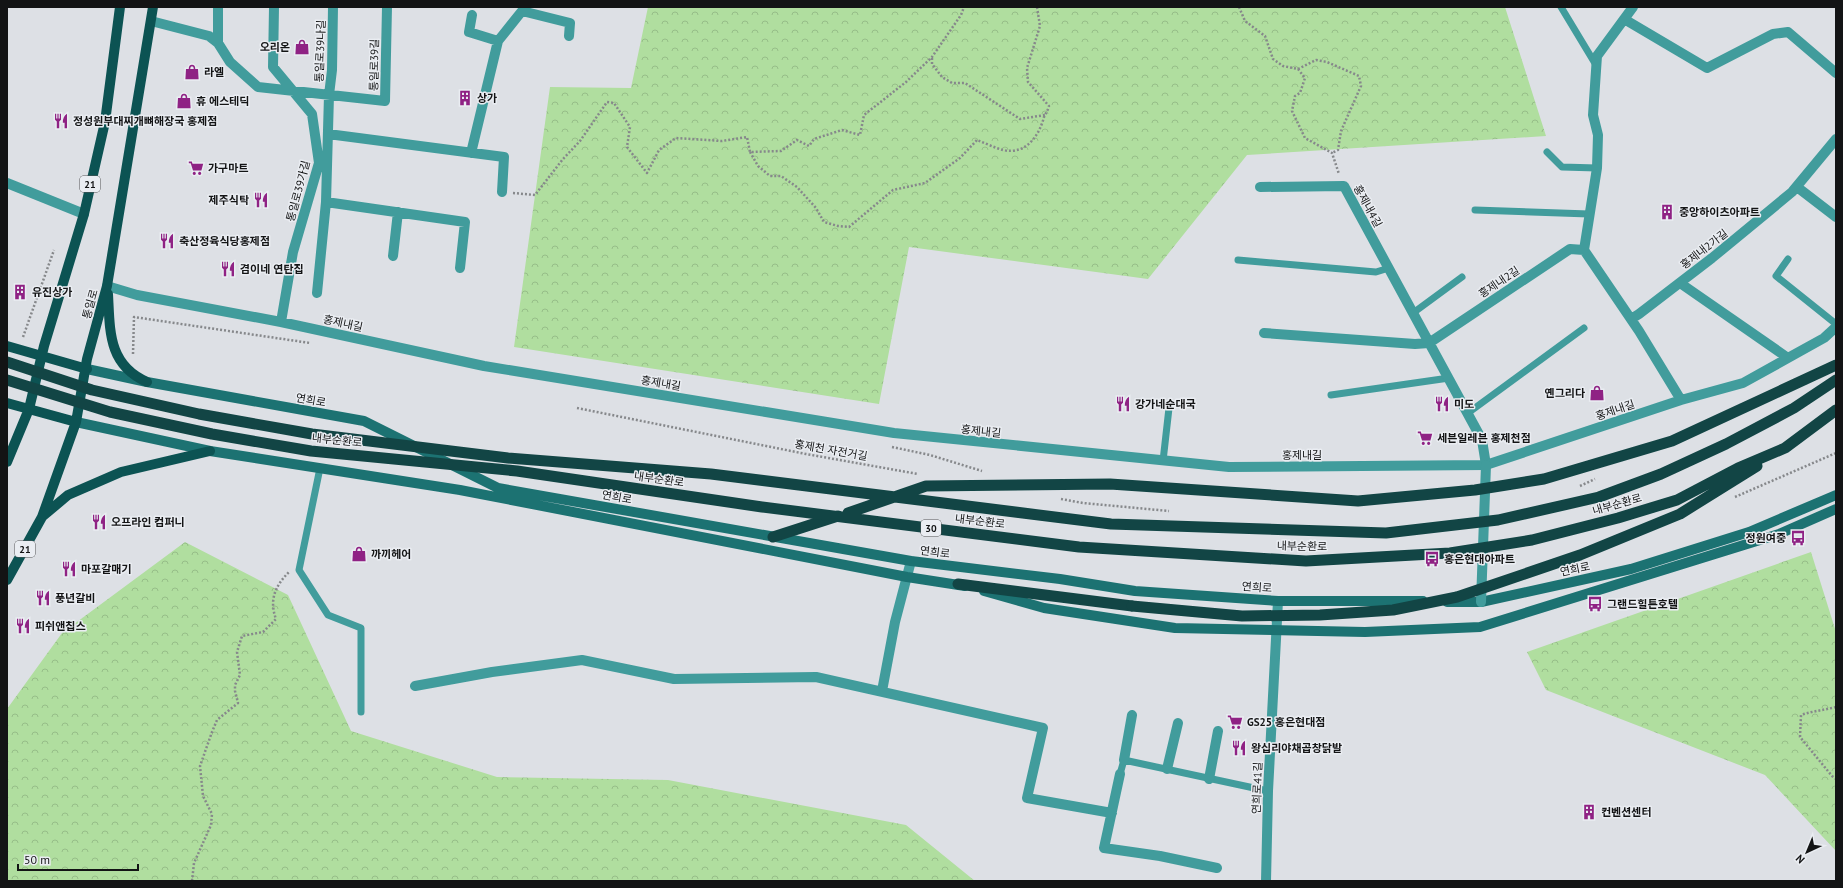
<svg xmlns="http://www.w3.org/2000/svg" width="1843" height="888" font-family="'PT Sans','Noto Sans KR',sans-serif">
<style>
.forest{fill:url(#forest-crowns)}
.pier{fill:#dde0e5}
.lines{fill:none;stroke-linecap:round;stroke-linejoin:round}
.path{stroke:#86888b;stroke-width:2.5;stroke-dasharray:2 2;stroke-linecap:butt}
.service{stroke:#419c9c;stroke-width:7}
.minor{stroke:#419c9c;stroke-width:10}
.tertiary{stroke:#419c9c;stroke-width:10}
.secondary{stroke:#1c7272;stroke-width:10}
.primary{stroke:#0c5353;stroke-width:10}
.trunk{stroke:#124545;stroke-width:11}
.minor-bridge{stroke:#419c9c;stroke-width:10}
.trunk-bridge{stroke:#124545;stroke-width:11}
.labels{text-anchor:middle;dominant-baseline:central;stroke-width:3;stroke-linejoin:round;paint-order:stroke}
.shield{fill:#eaedf2;stroke:#545557;stroke-width:1}
.shield-label{font-size:10px;font-weight:bold;fill:#131415}
.poi-label{font-size:11px;font-weight:bold;fill:#131415;stroke:#eaedf2;text-anchor:start}
.street-label{font-size:11px;fill:#131415;stroke:#eaedf2}
</style>
<defs>
<pattern id="forest-crowns" width="20" height="18" patternUnits="userSpaceOnUse"><rect width="20" height="18" fill="#b0de9f"/><path d="M2 6a3 3 0 1 1 6 0M12 15a3 3 0 1 1 6 0" fill="none" stroke="#96be88"/></pattern>
</defs>
<rect width="100%" height="100%" fill="#dde0e5"/>
<!-- forest -->
<path class="forest" d="M648,7H1505L1546,136L1247,155L1148,279L909,247L879,404L514,347L550,87L631,88Z
M185,542L288,595L351,731L497,777L668,780L906,825L975,881H7V709L62,633Z
M1811,552L1836,632V851L1765,775L1546,690L1527,652Z"/>
<!-- pier -->
<path class="pier" d="M1836,369V424L1677,509L1653,518L1652,515L1606,532L1489,552L1316,557L556,484L554,482L561,451L563,450L1038,508L1318,535L1488,513L1612,482L1729,433L1803,393Z"/>
<g class="lines">
<!-- path -->
<path class="path" d="M1239,7L1245,21L1265,36L1273,59L1283,66L1298,69L1316,60L1327,62L1359,76L1361,86L1341,131L1338,150L1332,153
M932,58V64L942,77L952,83H965L1020,119L1045,115
M1298,69L1305,78L1300,93L1295,96L1292,111L1305,138L1332,153L1339,174
M750,152L758,166L770,176H781L797,187L816,208L824,222L838,226L849,227L893,190L925,183L960,158L977,140C985,143 995,148 1003,150C1026,155 1039,136 1044,117C1046,113 1048,110 1049,106L1028,82L1027,68L1040,26L1037,7
M513,193L535,195L563,159L580,141L607,102L614,103L630,127L627,147L647,173L659,150L676,138L722,141L747,137L750,152L781,151L797,140L809,146L814,139L842,130L860,135L864,115L906,82L932,57L961,15L964,7
M23,337L54,250
M133,354L134,317L310,343
M577,408L806,454L918,474
M892,447L930,455L982,471
M1580,486L1595,479
M1735,497L1836,453
M1061,499L1083,503L1169,511
M1836,707C1824,710 1813,711 1801,715L1800,737L1832,776L1836,779
M192,881L194,863L211,825L212,814L203,796L200,766L212,732L217,720L238,703L235,691V685L240,675L237,652L242,636L263,632L276,619C269,600 275,586 289,572"/>
<!-- service -->
<path class="service" d="M1561,7L1596,65
M1547,152L1562,167L1597,168
M1475,210L1589,214
M1788,259L1776,276L1836,324
M1238,260L1376,272L1389,268
M1413,313L1462,277
M1331,395L1449,378
M1468,413L1584,328
M1163,461L1169,408
M320,468L299,570L328,615L361,628V712
M1120,774L1124,760L1268,791"/>
<!-- minor -->
<path class="minor" d="M274,7L273,67L312,114L319,163L293,252L281,322
M1633,7L1597,56L1593,115L1598,135L1597,168L1584,250L1639,331L1681,400
M1624,19L1707,68L1773,34L1788,32L1836,73
M151,21L209,36L218,43L230,62L258,87L385,101L387,7
M498,41L522,11L570,23L569,36
M218,43V7
M328,134L504,157L502,192
M471,153L498,41L469,32L472,15
M1260,187L1344,186L1482,440L1486,465
M1797,187L1836,217
M326,202L465,222L460,268
M393,256L398,212
M1680,283L1788,358
M107,286L137,295L281,322L484,366L894,433L1229,467L1486,465L1681,400L1743,383L1824,338L1836,327
M317,293L326,202L329,95L332,70L333,7
M1631,319L1639,314L1712,258L1792,192L1836,139
M1264,333L1415,344L1429,343L1570,249L1584,250
M415,686L492,672L582,660L674,679L816,677L1043,728L1027,798L1112,813
M882,691L895,622L911,561
M1124,760L1132,715
M1167,769L1178,723
M1120,774L1104,848L1160,856L1217,868
M1209,779L1218,731
M1266,881L1268,791L1278,601"/>
<!-- tertiary -->
<path class="tertiary" d="M7,183L84,214"/>
<!-- secondary -->
<path class="secondary" d="M87,369L147,382L364,421L498,488L911,561L1060,579L1135,591L1278,601H1423
M76,422L210,451L460,490L907,577L965,586
M984,591L1044,608L1175,628L1365,632L1480,627L1779,534L1836,509
M1447,602H1481L1631,569L1749,532L1836,495"/>
<!-- primary -->
<path class="primary" d="M108,294C110,331 108,365 147,382
M7,346L87,369
M7,403L76,422
M7,462L29,409L44,346L84,214L105,122L120,7
M43,516L68,495L121,472L210,451
M7,580L42,517L76,422L87,359L107,286L153,7"/>
<!-- trunk -->
<path class="trunk" d="M773,537L838,516
M958,584L1132,606"/>
<!-- minor-bridge -->
<path class="minor-bridge" d="M1481,602L1486,465"/>
<!-- trunk-bridge -->
<path class="trunk-bridge" d="M7,362L92,390L199,414L312,434L508,458L711,474L1111,524L1386,533L1498,520L1599,497L1661,474L1726,444L1794,408L1836,380
M7,380L110,412L212,434L311,451L517,471L762,507L1079,547L1306,561L1450,553L1532,540L1618,518L1677,500L1738,468L1785,448L1836,410
M848,513L926,486L1110,484L1358,501L1475,490L1544,479L1672,441L1836,365
M1132,606L1242,616L1320,615L1393,610L1457,597L1580,555L1680,514L1757,466"/>
</g>
<!-- icons -->
<defs>
<g id="shop-bare" transform="scale(1.2)"><path d="M-5-2.5h2.3a2.7 3.5 0 0 1 5.4 0H5L5.5 6h-11ZM-1.5-2.5h3a1.5 2.3 0 0 0-3 0Z" fill="#8f2284" stroke="#eaedf2" stroke-width="2.5" paint-order="stroke"/></g>
<g id="building-bare" transform="scale(1.2)"><path d="M-4-6H4V6H1V3H-1V6H-4ZM-2.5-4.3h1.7v1.8h-1.7ZM.8-4.3h1.7v1.8H.8ZM-2.5-1h1.7V.8h-1.7ZM.8-1h1.7V.8H.8Z" fill="#8f2284" stroke="#eaedf2" stroke-width="2.5" paint-order="stroke"/></g>
<g id="restaurant-bare" transform="scale(1.2)"><path d="M-5-6h1v4h1v-4h1v4h1v-4h1v5L-1.5 .5V6h-2V.5L-5-1ZM5-6V6H3V1.5H1.5Q1.5-4 5-6Z" fill="#8f2284" stroke="#eaedf2" stroke-width="2.5" paint-order="stroke"/></g>
<g id="supermarket-bare" transform="scale(1.2)"><path d="M-6-5.5h2.5l.6 2H6L4.5 2H-2.5L-4.4-4H-6ZM-1.5 3.2a1.3 1.3 0 1 0 .1 0ZM3 3.2a1.3 1.3 0 1 0 .1 0Z" fill="#8f2284" stroke="#eaedf2" stroke-width="2.5" paint-order="stroke"/></g>
<g id="bus-bare" transform="scale(1.2)"><path d="M-5-6H5V4H4V6H2V4H-2V6H-4V4H-5ZM-3.5-4V0h7V-4ZM-3.5 1.2v1.5H-2V1.2ZM2 1.2v1.5H3.5V1.2Z" fill="#8f2284" stroke="#eaedf2" stroke-width="2.5" paint-order="stroke"/></g>
</defs>
<g fill-rule="evenodd">
<use href="#shop-bare" x="302" y="47"/>
<use href="#shop-bare" x="192" y="72"/>
<use href="#building-bare" x="465" y="98"/>
<use href="#shop-bare" x="184" y="101"/>
<use href="#restaurant-bare" x="61" y="121"/>
<use href="#supermarket-bare" x="196" y="168"/>
<use href="#restaurant-bare" x="261" y="200"/>
<use href="#building-bare" x="1667" y="212"/>
<use href="#restaurant-bare" x="167" y="241"/>
<use href="#restaurant-bare" x="228" y="269"/>
<use href="#building-bare" x="20" y="292"/>
<use href="#shop-bare" x="1597" y="393"/>
<use href="#restaurant-bare" x="1123" y="404"/>
<use href="#restaurant-bare" x="1442" y="404"/>
<use href="#supermarket-bare" x="1425" y="438"/>
<use href="#restaurant-bare" x="99" y="522"/>
<use href="#bus-bare" x="1798" y="538"/>
<use href="#shop-bare" x="359" y="554"/>
<use href="#bus-bare" x="1432" y="559"/>
<use href="#restaurant-bare" x="69" y="569"/>
<use href="#restaurant-bare" x="43" y="598"/>
<use href="#bus-bare" x="1595" y="604"/>
<use href="#restaurant-bare" x="23" y="626"/>
<use href="#supermarket-bare" x="1235" y="722"/>
<use href="#restaurant-bare" x="1239" y="748"/>
<use href="#building-bare" x="1589" y="812"/>
</g>
<g class="labels">
<!-- shield labels -->
<g class="shield">
<rect x="80" y="176" width="20" height="16" rx="3"/>
<rect x="921" y="520" width="20" height="16" rx="3"/>
<rect x="15" y="541" width="20" height="16" rx="3"/>
</g>
<g class="shield-label">
<text x="90" y="184">21</text>
<text x="931" y="528">30</text>
<text x="25" y="549">21</text>
</g>
<!-- poi labels -->
<g class="poi-label">
<text x="290" y="47" text-anchor="end">오리온</text>
<text x="204" y="72">라엘</text>
<text x="477" y="98">상가</text>
<text x="196" y="101">휴 에스테딕</text>
<text x="73" y="121">정성원부대찌개뼈해장국 홍제점</text>
<text x="208" y="168">가구마트</text>
<text x="249" y="200" text-anchor="end">제주식탁</text>
<text x="1679" y="212">중앙하이츠아파트</text>
<text x="179" y="241">축산정육식당홍제점</text>
<text x="240" y="269">겸이네 연탄집</text>
<text x="32" y="292">유진상가</text>
<text x="1585" y="393" text-anchor="end">옌그리다</text>
<text x="1135" y="404">강가네순대국</text>
<text x="1454" y="404">미도</text>
<text x="1437" y="438">세븐일레븐 홍제천점</text>
<text x="111" y="522">오프라인 컴퍼니</text>
<text x="1786" y="538" text-anchor="end">정원여중</text>
<text x="371" y="554">까끼헤어</text>
<text x="1444" y="559">홍은현대아파트</text>
<text x="81" y="569">마포갈매기</text>
<text x="55" y="598">풍년갈비</text>
<text x="1607" y="604">그랜드힐튼호텔</text>
<text x="35" y="626">피쉬앤칩스</text>
<text x="1247" y="722">GS25 홍은현대점</text>
<text x="1251" y="748">왕십리야채곱창닭발</text>
<text x="1601" y="812">컨벤션센터</text>
</g>
<!-- street labels -->
<g class="street-label">
<text transform="translate(320 51) rotate(-88)">통일로39나길</text>
<text transform="translate(374 65) rotate(-89)">통일로39길</text>
<text transform="translate(298 191) rotate(-75)">통일로39가길</text>
<text transform="translate(1368 206) rotate(61)">홍제내4길</text>
<text transform="translate(1704 249) rotate(-38)">홍제내2가길</text>
<text transform="translate(1499 282) rotate(-34)">홍제내2길</text>
<text transform="translate(90 304) rotate(-75)">통일로</text>
<text transform="translate(343 323) rotate(12)">홍제내길</text>
<text transform="translate(661 383) rotate(9)">홍제내길</text>
<text transform="translate(311 400) rotate(10)">연희로</text>
<text transform="translate(1615 410) rotate(-19)">홍제내길</text>
<text transform="translate(981 431) rotate(6)">홍제내길</text>
<text transform="translate(337 440) rotate(6)">내부순환로</text>
<text transform="translate(831 450) rotate(10)">홍제천 자전거길</text>
<text x="1302" y="455">홍제내길</text>
<text transform="translate(659 479) rotate(8)">내부순환로</text>
<text transform="translate(617 497) rotate(10)">연희로</text>
<text transform="translate(1617 504) rotate(-16)">내부순환로</text>
<text transform="translate(980 521) rotate(7)">내부순환로</text>
<text transform="translate(1302 546) rotate(1)">내부순환로</text>
<text transform="translate(935 552) rotate(7)">연희로</text>
<text transform="translate(1575 569) rotate(-12)">연희로</text>
<text transform="translate(1257 587) rotate(4)">연희로</text>
<text transform="translate(1257 788) rotate(-88)">연희로41길</text>
</g>
</g>
<!-- border -->
<rect width="1843" height="888" fill="none" stroke="#131415" stroke-width="16"/>
<!-- north arrow -->
<g transform="translate(1807 852) rotate(224)" stroke="#eaedf2" stroke-width="3" paint-order="stroke">
<path d="M0-3L7 15L0 10L-7 15Z" fill="#131415"/>
<text y="-6" font-size="11" font-weight="bold" text-anchor="middle" fill="#131415">N</text>
</g>
<!-- scale -->
<path d="M18 864v6h120v-6" fill="none" stroke="#131415" stroke-width="2"/>
<text x="24" y="864" font-size="12" fill="#131415" stroke="#eaedf2" stroke-width="3" paint-order="stroke">50 m</text>
</svg>
